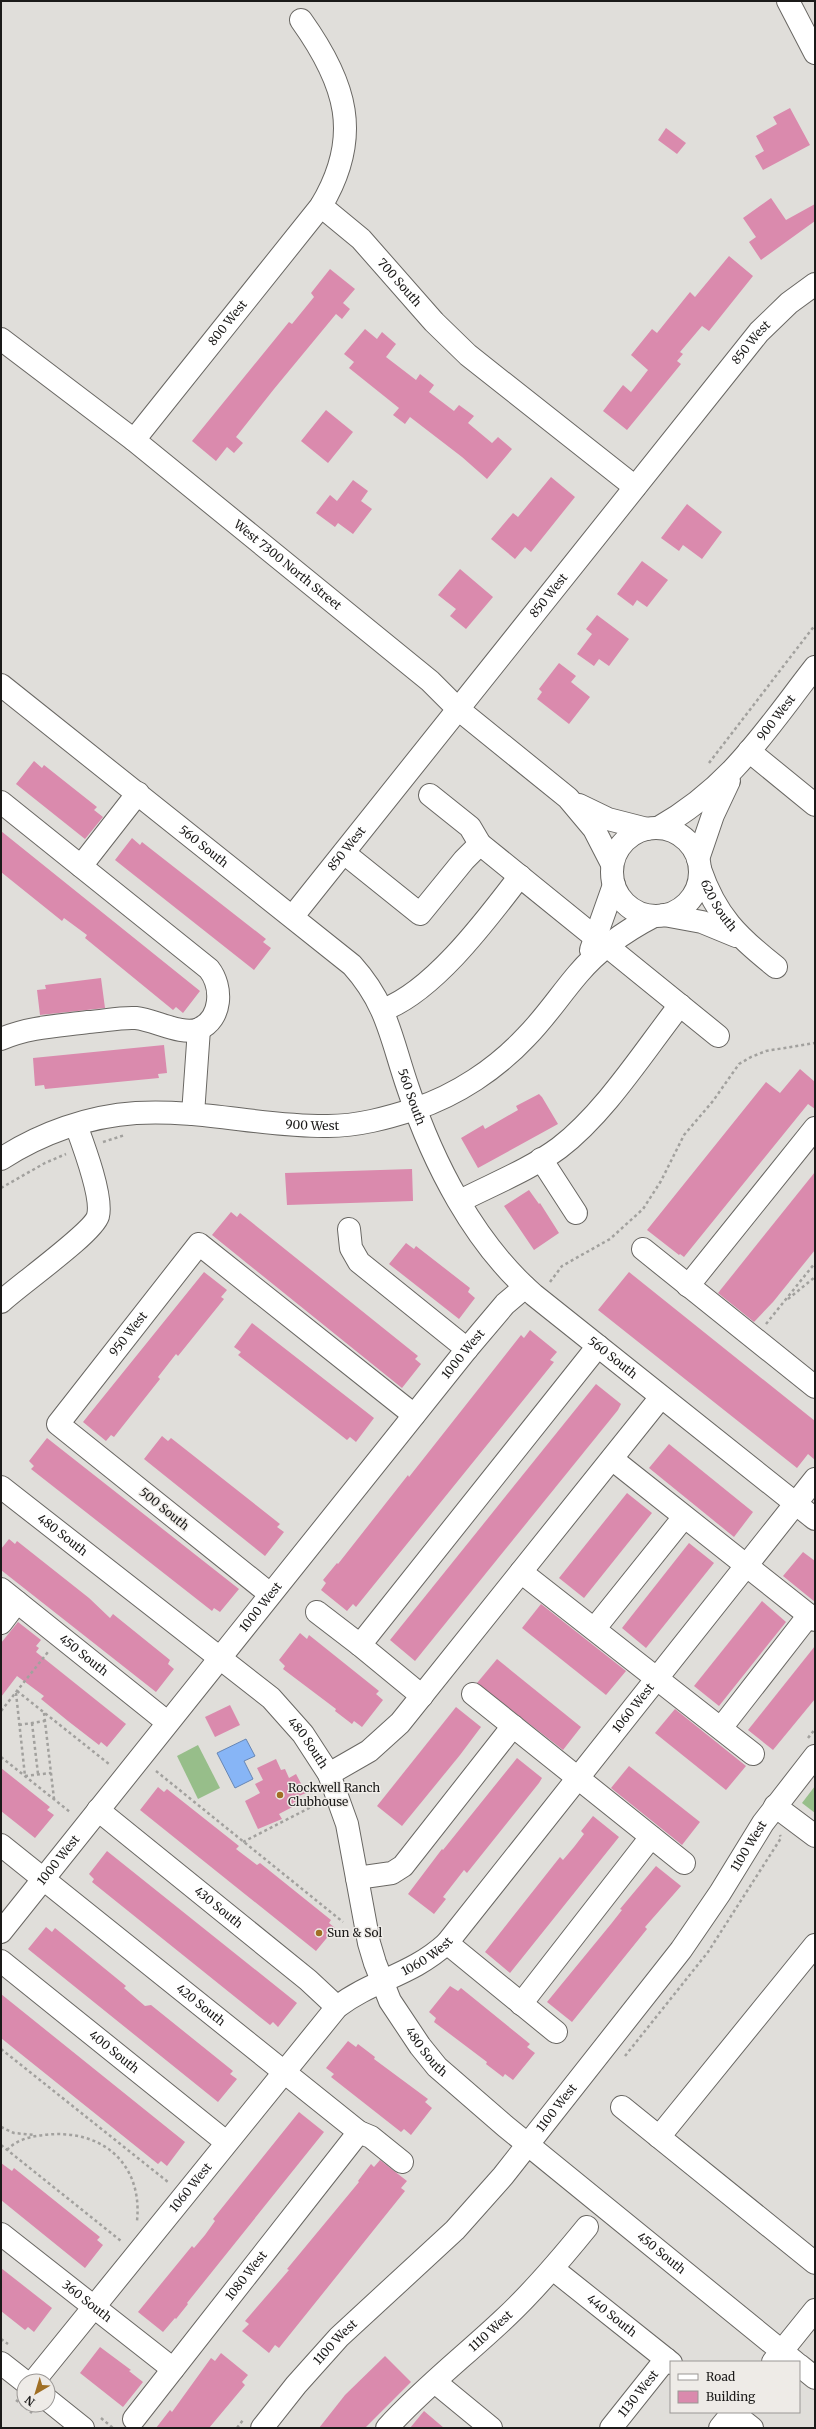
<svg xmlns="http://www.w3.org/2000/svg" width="816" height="2429" viewBox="0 0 816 2429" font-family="Merriweather,serif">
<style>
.green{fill:#97be8a}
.water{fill:#87b5f6;stroke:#6786b4}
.building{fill:#da8aad}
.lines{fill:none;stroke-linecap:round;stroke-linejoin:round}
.minor-casing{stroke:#696763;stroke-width:24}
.path{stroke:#a2a19e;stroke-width:2.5;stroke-dasharray:3 3;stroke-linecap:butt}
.minor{stroke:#fff;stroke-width:22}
.poi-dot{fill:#a06f24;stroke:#eeebe7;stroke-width:1.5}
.labels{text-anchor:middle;stroke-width:3;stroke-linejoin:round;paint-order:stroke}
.street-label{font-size:12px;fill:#1b1a19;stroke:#eeebe7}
.poi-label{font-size:12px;fill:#1b1a19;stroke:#eeebe7;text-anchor:start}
</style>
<rect width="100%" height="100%" fill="#e0deda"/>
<!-- green -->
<g class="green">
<path d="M198,1745L220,1788L198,1799L177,1756Z"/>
<path d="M815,1786V1813L802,1803Z"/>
</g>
<!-- water -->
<path class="water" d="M246,1739L255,1756L244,1761L253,1779L235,1788L217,1753Z"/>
<!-- building -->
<g class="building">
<path d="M790,108L810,145L763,170L755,156L764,151L756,136L777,124L773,117Z"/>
<path d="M666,128L686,143L677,154L658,140Z"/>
<path d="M771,198L786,220L815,204V221L761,260L749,242L756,237L743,218Z"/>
<path d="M729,256L753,276L709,331L702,326L680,352L683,354L677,361L681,364L627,430L603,411L623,385L631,392L648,370L631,355L652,329L657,333L690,292L695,297Z"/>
<path d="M330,269L355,289L343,303L350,309L342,319L336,314L274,389L236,437L243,443L234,453L227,447L216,461L192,441L289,322L292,324L314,297L311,293Z"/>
<path d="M365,329L377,339L382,332L396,344L386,357L416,380L420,374L434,385L429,392L454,411L459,405L474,416L468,423L492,443L498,437L512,449L487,479L462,457L410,417L405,424L393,415L399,408L349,368L354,362L344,354Z"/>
<path d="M326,410L353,432L328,463L301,441Z"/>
<path d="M551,477L575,497L531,552L525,547L515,559L491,539L513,513L518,517Z"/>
<path d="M353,480L368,491L361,501L372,509L353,534L338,523L335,527L316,513L330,495L337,501Z"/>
<path d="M687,504L722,532L702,559L683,545L679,551L661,538Z"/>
<path d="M642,561L668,580L647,607L637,600L633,606L617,594Z"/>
<path d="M460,569L493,597L466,629L450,616L456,609L438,595Z"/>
<path d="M597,615L629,639L609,666L599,659L594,666L577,654L592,634L586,629Z"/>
<path d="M559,663L576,676L571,682L590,697L569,724L537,699L542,692L539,689Z"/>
<path d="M34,761L42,768L44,765L97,807L94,810L103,817L85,839L16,784Z"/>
<path d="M1,831L200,991L183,1013L176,1007L173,1010L85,938L87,935L64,918L62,921L1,872Z"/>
<path d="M132,838L140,845L142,842L266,939L263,942L271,948L254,970L115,860Z"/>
<path d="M101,978L105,1008L40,1015L37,990L46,989L45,985Z"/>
<path d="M164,1045L167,1073L158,1074L159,1078L45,1089L44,1085L35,1086L33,1058Z"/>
<path d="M800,1069L815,1082V1109L808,1104L684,1257L680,1254L679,1255L647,1230L766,1082L780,1093Z"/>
<path d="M539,1094L542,1097L558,1124L478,1168L461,1138L483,1125L485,1129L518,1110L516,1106Z"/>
<path d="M412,1169L413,1201L287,1205L285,1173Z"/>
<path d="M815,1172V1250L773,1302L754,1322L718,1293Z"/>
<path d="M529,1190L539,1204L540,1203L559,1233L534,1250L504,1206Z"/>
<path d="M231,1212L237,1217L240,1213L418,1356L415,1359L421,1364L402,1388L212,1235Z"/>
<path d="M406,1243L414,1249L416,1246L470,1288L468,1292L475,1298L459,1319L389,1264Z"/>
<path d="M204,1272L227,1290L221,1297L224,1299L178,1356L176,1354L158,1377L160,1379L114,1437L111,1435L106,1441L83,1422Z"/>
<path d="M629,1272L815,1421V1460L808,1454L797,1468L598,1310Z"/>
<path d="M252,1323L374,1418L356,1442L350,1437L347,1440L238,1355L241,1352L234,1347Z"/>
<path d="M530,1330L557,1352L550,1360L554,1362L356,1607L353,1604L347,1611L321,1590L326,1583L323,1580L337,1563L338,1564L408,1475L409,1477L521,1335L524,1338Z"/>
<path d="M596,1384L621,1404L618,1410L415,1661L390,1640Z"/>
<path d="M162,1436L168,1441L171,1438L280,1524L277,1527L284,1532L265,1556L144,1459Z"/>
<path d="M47,1438L239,1589L220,1612L214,1608L212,1611L31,1469L34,1466L29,1461Z"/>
<path d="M669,1444L753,1512L734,1537L649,1468Z"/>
<path d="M627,1493L652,1513L584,1598L559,1578Z"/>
<path d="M9,1539L15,1544L17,1541L89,1598L110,1618L113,1614L170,1660L168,1664L174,1669L156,1692L1,1570V1549Z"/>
<path d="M689,1543L714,1563L646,1648L622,1628Z"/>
<path d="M803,1552L815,1561V1602L783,1576Z"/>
<path d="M762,1601L786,1622L719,1706L694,1686Z"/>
<path d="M541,1604L626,1671L606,1695L522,1628Z"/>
<path d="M18,1622L41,1640L36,1646L39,1648L36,1652L126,1724L107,1747L101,1742L99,1745L68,1721L41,1699L44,1696L17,1676L1,1697V1643Z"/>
<path d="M300,1633L307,1639L309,1635L379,1691L376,1694L383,1700L362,1727L354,1721L352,1724L335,1711L336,1709L283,1669L285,1666L279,1660Z"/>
<path d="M815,1646V1699L773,1750L748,1730Z"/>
<path d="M497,1659L581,1727L563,1750L477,1683Z"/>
<path d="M230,1705L240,1725L215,1737L205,1717Z"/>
<path d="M456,1707L481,1727L460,1755L402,1826L377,1806Z"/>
<path d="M675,1709L746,1766L726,1790L655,1733Z"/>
<path d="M517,1758L542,1778L539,1783L467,1873L464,1870L443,1897L446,1899L434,1914L408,1894L442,1849L443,1850Z"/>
<path d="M276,1759L281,1770L285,1769L289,1778L296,1774L306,1793L299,1796L302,1802L279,1814L282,1819L258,1829L245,1801L260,1793L255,1784L263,1780L257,1768Z"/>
<path d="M629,1766L700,1822L682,1845L611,1788Z"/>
<path d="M1,1768L50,1807L47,1810L54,1815L35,1838L1,1811Z"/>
<path d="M158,1787L164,1792L167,1789L239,1846L236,1849L257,1865L260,1863L331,1920L329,1923L335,1928L316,1951L140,1810Z"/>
<path d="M593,1816L619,1837L510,1973L485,1952L560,1857L563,1860L574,1847L584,1834L581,1831Z"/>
<path d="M107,1851L297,2003L278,2027L273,2022L270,2025L92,1882L94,1879L89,1874Z"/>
<path d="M656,1866L681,1886L645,1927L647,1929L572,2022L547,2002L611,1924L622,1910L620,1909Z"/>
<path d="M46,1927L52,1932L55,1928L126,1986L124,1988L145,2006L151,2005L233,2071L230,2074L237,2079L218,2102L28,1949Z"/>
<path d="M450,1986L458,1991L461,1988L530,2044L527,2047L535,2053L513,2080L505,2074L503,2077L486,2064L487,2062L434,2022L436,2018L429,2012Z"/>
<path d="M1,1994L185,2142L167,2166L161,2161L158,2164L1,2038Z"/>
<path d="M348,2041L356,2047L358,2044L375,2057L374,2059L428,2099L425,2102L432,2108L411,2135L404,2129L401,2132L331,2077L334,2074L326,2068Z"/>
<path d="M299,2112L324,2132L187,2303L188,2304L176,2319L175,2318L163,2332L138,2312L192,2246L194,2248L205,2235L215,2221L213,2219Z"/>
<path d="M380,2160L407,2181L401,2188L405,2191L279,2348L275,2345L269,2353L242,2331L249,2324L245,2321L289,2270L287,2269L359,2182L358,2181L371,2164L374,2167Z"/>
<path d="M1,2163L12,2171L14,2168L100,2237L97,2240L103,2245L85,2268L1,2200Z"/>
<path d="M1,2268L52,2308L34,2332L28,2327L25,2330L1,2311Z"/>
<path d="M100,2347L131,2370L129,2371L143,2382L123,2407L80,2373Z"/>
<path d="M221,2353L248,2375L242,2382L245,2385L209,2428H156L170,2410L172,2412L211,2358L215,2361Z"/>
<path d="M385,2356L411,2382L365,2428H319L345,2395Z"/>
<path d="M424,2411L444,2428H410Z"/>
</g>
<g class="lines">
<!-- minor casing -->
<g class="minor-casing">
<g id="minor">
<path d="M788,1L815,53"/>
<path id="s1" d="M321,206L361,239L434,322L468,355L635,487"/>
<path id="s2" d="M1,339L134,440L430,681L458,709L568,798L594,829L612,864"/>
<path id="s3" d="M134,440L321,206C363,136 346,83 301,20"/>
<path id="s4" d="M1,685L352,965C388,1005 391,1039 408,1088C433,1163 474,1243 534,1295L815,1519"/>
<path d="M749,751L815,805"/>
<path d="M430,795L470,827L480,844L596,938"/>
<path d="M1,802L209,969C223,987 222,1019 199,1029C182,1036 155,1020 136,1018C120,1017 104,1021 88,1022C58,1026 29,1027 1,1039"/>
<path d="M579,805L608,819L647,829"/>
<path id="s5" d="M658,828C731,787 765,731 815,667"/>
<circle cx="656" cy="872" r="44"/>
<path d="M344,853L420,914L464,860L480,844"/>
<path d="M698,859L713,815L729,781"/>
<path d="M81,866L138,793"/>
<path id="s6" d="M700,869C716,916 738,937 776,967"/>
<path d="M664,915L702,922L736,936"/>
<path id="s7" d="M293,916L759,332L789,303L815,284"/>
<path d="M607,946L718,1036"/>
<path d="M591,950L614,885"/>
<path d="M383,1010C434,991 487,919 520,876"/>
<path d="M193,1114L199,1029"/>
<path id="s8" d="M1,1159C41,1133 89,1116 136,1113C201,1109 264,1127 328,1126C358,1126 387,1118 415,1109C457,1095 496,1069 526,1037C545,1018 560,995 578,974C599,949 625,931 654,916"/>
<path d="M541,1159L576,1213"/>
<path d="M460,1201C493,1184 529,1170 559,1148C605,1113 644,1051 680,1005"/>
<path d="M349,1229L351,1248L359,1262L467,1349"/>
<path d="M643,1249L815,1387"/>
<path d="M688,1286L815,1128"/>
<path d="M1,1302C19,1285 93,1233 98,1216C103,1197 83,1144 76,1125"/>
<path d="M612,1459L815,1620"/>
<path id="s9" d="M1,1487L271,1698L303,1734L329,1774L347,1824L369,1943L375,1963L390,2001L420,2046L437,2067L505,2126L795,2362"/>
<path d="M521,1572L753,1754"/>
<path id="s10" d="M1,1589L167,1722"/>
<path id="s11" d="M270,1594L58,1424L199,1244L414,1415"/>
<path d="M317,1612L360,1645"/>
<path d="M1,1623L17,1602"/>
<path d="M595,1628L684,1517"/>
<path d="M473,1694L684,1863"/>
<path d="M422,1696L360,1645L598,1346"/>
<path d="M721,1728L809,1615"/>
<path d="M329,1774L369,1751L400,1723L661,1397"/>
<path d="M775,1806L815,1836"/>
<path id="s12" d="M98,1810L308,1980L337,2007"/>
<path id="s13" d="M1,1845L359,2132L371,2137L402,2162"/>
<path d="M357,1878L392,1873L403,1866L513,1726"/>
<path id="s14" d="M1,1932L467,1349L505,1304L525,1287"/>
<path d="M447,1943L556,2032"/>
<path id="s15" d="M1,1961L226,2142"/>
<path d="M521,2004L651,1837"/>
<path d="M622,2107L815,2263"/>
<path d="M659,2137L815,1945"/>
<path id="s16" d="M1,2234L173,2369"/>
<path id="s17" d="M553,2269L671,2363"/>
<path d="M773,2362L815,2310"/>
<path d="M1,2363L24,2381"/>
<path d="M799,2365L815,2378"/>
<path id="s18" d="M34,2381L337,2007C372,1980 411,1976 447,1943L815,1479"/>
<path d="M435,2382L491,2428"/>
<path d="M48,2400L83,2428"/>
<path d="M732,2412L752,2428"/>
<path id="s19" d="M134,2419L359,2132"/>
<path id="s20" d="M262,2428L296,2385L339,2337L455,2230L503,2176L681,1950L720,1893L763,1823L815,1756"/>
<path id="s21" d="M387,2428C423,2388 466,2355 505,2318C535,2290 561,2259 587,2227"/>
<path id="s22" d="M611,2428L666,2359"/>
<path d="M720,2428L733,2412"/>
</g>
</g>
<!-- path -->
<g class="path">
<path d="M709,763L815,625"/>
<path d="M103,1142L125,1135"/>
<path d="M1,1188L45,1163L66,1154"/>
<path d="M550,1282L562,1266L610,1239L643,1209L661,1181L684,1135L713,1101L739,1064L751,1057L766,1051L815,1043"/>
<path d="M788,1299L815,1277"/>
<path d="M766,1324L815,1263"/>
<path d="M17,1691L109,1764"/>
<path d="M16,1693L25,1776"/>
<path d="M1,1711L48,1652"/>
<path d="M44,1713L54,1799"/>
<path d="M32,1723L38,1774"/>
<path d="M19,1725L45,1721"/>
<path d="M808,1738L815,1729"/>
<path d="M1,1757L70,1812"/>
<path d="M156,1771L343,1922"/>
<path d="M25,1776L51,1773"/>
<path d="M243,1842L319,1803"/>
<path d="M1,2049L168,2182"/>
<path d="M625,2056L708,1952L781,1838L780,1835"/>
<path d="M1,2127L14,2133L35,2135"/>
<path d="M1,2145L121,2241"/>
<path d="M7,2150C16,2140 31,2136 44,2135C100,2128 143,2162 137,2221"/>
<path d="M1,2339L8,2344"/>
<path d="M16,2400L32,2413"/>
<path d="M101,2418L113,2428"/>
<path d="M237,2428L243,2420"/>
</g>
<!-- minor -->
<use href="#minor" class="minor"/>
</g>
<!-- markers -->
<g class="poi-dot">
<circle cx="280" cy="1795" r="4"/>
<circle cx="319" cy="1933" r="4"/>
</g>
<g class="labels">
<!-- street labels -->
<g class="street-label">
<text dy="4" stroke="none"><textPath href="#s1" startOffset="110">700 South</textPath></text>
<text dy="4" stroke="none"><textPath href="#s3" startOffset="150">800 West</textPath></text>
<text dy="4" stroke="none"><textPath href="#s7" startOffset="734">850 West</textPath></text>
<text dy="4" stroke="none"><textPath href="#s2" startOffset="365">West 7300 North Street</textPath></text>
<text dy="4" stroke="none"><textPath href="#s7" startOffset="410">850 West</textPath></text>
<text dy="4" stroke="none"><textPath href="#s5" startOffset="163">900 West</textPath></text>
<text dy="4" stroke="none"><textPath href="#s4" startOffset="259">560 South</textPath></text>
<text dy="4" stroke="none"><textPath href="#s7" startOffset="86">850 West</textPath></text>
<text dy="4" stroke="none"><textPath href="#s6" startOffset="41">620 South</textPath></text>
<text dy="4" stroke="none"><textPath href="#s4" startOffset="595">560 South</textPath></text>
<text dy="4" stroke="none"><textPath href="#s8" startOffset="321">900 West</textPath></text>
<text dy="4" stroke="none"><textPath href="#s11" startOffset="386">950 West</textPath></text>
<text dy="4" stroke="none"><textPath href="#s14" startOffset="740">1000 West</textPath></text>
<text dy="4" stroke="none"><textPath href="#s4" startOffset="931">560 South</textPath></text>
<text transform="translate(164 1509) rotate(39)" y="4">500 South</text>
<text dy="4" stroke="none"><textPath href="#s9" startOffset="78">480 South</textPath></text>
<text dy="4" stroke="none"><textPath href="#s14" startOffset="416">1000 West</textPath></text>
<text dy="4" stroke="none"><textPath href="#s10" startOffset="106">450 South</textPath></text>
<text dy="4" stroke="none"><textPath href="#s18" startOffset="909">1060 West</textPath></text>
<text dy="4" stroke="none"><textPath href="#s9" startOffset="401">480 South</textPath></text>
<text dy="4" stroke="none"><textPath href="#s20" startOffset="761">1100 West</textPath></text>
<text dy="4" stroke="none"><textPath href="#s14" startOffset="92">1000 West</textPath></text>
<text dy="4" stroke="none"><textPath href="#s12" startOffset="155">430 South</textPath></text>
<text dy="4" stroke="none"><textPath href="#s18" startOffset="585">1060 West</textPath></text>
<text dy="4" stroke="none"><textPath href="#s13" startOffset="256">420 South</textPath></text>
<text dy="4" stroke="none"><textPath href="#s9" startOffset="737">480 South</textPath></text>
<text dy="4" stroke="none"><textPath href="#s15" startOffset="145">400 South</textPath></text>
<text dy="4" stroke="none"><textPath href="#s20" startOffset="436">1100 West</textPath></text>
<text dy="4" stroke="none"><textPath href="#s18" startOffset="249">1060 West</textPath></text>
<text dy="4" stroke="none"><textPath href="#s9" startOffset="1047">450 South</textPath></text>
<text dy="4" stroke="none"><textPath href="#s19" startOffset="182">1080 West</textPath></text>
<text dy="4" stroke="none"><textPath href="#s16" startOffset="109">360 South</textPath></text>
<text dy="4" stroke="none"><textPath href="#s17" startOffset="75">440 South</textPath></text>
<text dy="4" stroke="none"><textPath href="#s21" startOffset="142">1110 West</textPath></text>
<text dy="4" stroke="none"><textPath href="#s20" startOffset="113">1100 West</textPath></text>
<text dy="4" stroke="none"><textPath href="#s22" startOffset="44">1130 West</textPath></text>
</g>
<!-- poi labels -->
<g class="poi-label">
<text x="288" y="1792">Rockwell Ranch<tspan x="288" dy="14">Clubhouse</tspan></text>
<text x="327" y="1937">Sun &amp; Sol</text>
</g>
</g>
<!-- border -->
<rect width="816" height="2429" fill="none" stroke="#1b1a19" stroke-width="4"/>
<!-- legend -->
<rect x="670" y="2361" width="130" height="52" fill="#eeebe7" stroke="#9a9795"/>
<rect x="678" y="2374" width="20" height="6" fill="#ffffff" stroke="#9a9795"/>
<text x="706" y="2381" font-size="12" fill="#1b1a19">Road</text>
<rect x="678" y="2391" width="20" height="12" fill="#da8aad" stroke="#9a9795"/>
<text x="706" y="2401" font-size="12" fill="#1b1a19">Building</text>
<!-- north arrow -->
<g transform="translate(36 2393) rotate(218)"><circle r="19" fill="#eeebe7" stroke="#9a9795"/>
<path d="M0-3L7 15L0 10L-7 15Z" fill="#a06f24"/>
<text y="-6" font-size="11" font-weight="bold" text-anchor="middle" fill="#1b1a19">N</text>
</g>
</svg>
